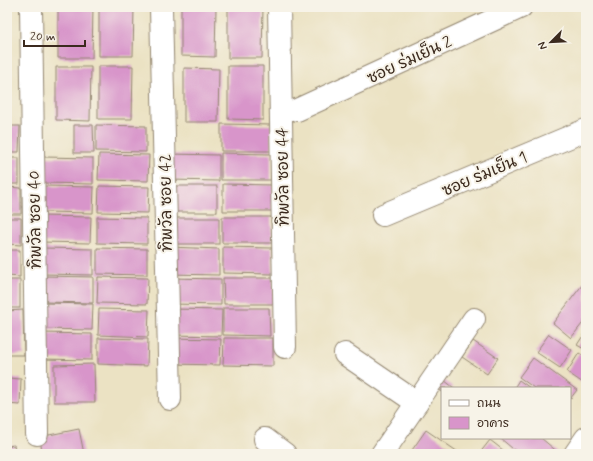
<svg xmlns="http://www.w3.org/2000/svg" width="593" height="461" viewBox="0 0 593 461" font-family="Mynerve,'Playpen Sans Thai',sans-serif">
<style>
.building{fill:#d895ca}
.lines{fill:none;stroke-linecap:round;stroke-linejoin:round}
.street-casing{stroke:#938670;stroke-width:24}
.street{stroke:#fff;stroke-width:22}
.labels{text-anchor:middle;stroke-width:4;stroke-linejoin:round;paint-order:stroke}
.street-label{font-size:16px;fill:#3b2a1e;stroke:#f7f3e8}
</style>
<rect width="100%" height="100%" fill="#f7f3e8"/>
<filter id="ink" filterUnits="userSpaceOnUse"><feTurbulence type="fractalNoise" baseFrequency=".025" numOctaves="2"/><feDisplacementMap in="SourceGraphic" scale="8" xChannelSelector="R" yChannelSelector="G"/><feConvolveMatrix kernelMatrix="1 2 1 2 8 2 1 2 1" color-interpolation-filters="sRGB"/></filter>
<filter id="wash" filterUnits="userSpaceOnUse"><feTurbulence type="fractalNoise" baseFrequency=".012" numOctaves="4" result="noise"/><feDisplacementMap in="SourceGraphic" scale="16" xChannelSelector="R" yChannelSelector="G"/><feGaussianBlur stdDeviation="0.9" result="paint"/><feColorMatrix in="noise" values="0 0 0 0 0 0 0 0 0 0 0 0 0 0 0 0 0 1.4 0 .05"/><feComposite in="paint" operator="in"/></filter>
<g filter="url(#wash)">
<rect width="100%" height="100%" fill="#ebe2c3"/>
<g id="blocks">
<!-- building -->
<g class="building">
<path d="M58,7H93L92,58H58Z"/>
<path d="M99,7H134L133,56H99Z"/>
<path d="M181,7H216L215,57L181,56Z"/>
<path d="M228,7H263L262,58H228Z"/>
<path d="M98,66H133L132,119H98Z"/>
<path d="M228,66H263V120L228,119Z"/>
<path d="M56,67H91L90,121L56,120Z"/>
<path d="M184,68L219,69L218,122H184Z"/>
<path d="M7,69H8L10,118H7Z"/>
<path d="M221,124L271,125V151H221Z"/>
<path d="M74,125H93L94,153H74Z"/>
<path d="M96,125L146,126V152L96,151Z"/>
<path d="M7,126H20L19,152H7Z"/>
<path d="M221,153L271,154V180H221Z"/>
<path d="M99,154L149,155L148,181L98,180Z"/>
<path d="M169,154L219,155V181L169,180Z"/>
<path d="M43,157L93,158V184L43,183Z"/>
<rect x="7" y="158" width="12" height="26"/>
<path d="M223,184L273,185L272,211H223Z"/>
<path d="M44,186L94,187L93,213L44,212Z"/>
<path d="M99,186L149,187L148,213L98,212Z"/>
<rect x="167" y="186" width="50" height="26"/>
<path d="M7,187L21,188V214H7Z"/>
<path d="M41,216L91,217L90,243L41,242Z"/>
<path d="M97,217L147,218V244L97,243Z"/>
<path d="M222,217H271L272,243H222Z"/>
<path d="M7,218H21V245L7,244Z"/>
<rect x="169" y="218" width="50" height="26"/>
<path d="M169,247L219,249V275L169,274Z"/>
<path d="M223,247L272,248L273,274L223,273Z"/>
<path d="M43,248L93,249V275L43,274Z"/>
<path d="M97,248L147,249V275L97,274Z"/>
<path d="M7,250H20V277L7,276Z"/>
<path d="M43,276L93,277V303L43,302Z"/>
<path d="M98,277L148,278L147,304L97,303Z"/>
<path d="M171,278L221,279V305L171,304Z"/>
<path d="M223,278H273L274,304H224Z"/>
<rect x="7" y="280" width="13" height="28"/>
<path d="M586,280V319L571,338L553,323Z"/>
<path d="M43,303L93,304L92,330L42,329Z"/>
<path d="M223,308H269L270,336L223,335Z"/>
<path d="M99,309L149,310L148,337L98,335Z"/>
<path d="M172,309L222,310L221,336L171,335Z"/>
<path d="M23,310L24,355H7V311Z"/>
<path d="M586,331V350L577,345Z"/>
<path d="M42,333L92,334V360L42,359Z"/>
<path d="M549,334L572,350L560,368L536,352Z"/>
<path d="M98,338L148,339L147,366L98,364Z"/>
<path d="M171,338L221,339L220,365L171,364Z"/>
<path d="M224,338H273V366L223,365Z"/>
<path d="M473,341L498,358L487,374L462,357Z"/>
<path d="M579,353L586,358V385L567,372Z"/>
<path d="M533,358L577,390L570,399V388H534L519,377Z"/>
<path d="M94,364L95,402H54V365Z"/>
<path d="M7,378L21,379L20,405L7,404Z"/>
<path d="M444,380L454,388H442V392L437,388Z"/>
<path d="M519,380L530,388H514Z"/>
<path d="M79,429L84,454H43L39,437Z"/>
<path d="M426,430L461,454H412L410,453Z"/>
<path d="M500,438H541L560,454H519Z"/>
<path d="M490,440L508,454H479Z"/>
<path d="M14,445L16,454H7V446Z"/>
</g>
</g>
</g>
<g filter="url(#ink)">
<use href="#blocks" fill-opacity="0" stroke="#938670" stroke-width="1"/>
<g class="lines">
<!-- street casing -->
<g class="street-casing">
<g id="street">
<path d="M31,7L37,434"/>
<path d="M161,7L170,399"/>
<path d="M279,7L285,347"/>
<path d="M297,110L521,7"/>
<path d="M383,215L586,130"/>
<path d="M345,354L417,403"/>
<path d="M265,439L285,454"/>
<path d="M382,454L474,319"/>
<path d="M575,454L586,438"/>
</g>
</g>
<!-- street -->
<use href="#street" class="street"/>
</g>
</g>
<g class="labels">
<!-- street labels -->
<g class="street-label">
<text transform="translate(409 59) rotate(-25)" y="6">ซอย ร่มเย็น 2</text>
<text transform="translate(484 173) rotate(-23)" y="6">ซอย ร่มเย็น 1</text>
<text transform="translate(282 177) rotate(-91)" y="6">ทิพวัล ซอย 44</text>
<text transform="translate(165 203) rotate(-91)" y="6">ทิพวัล ซอย 42</text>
<text transform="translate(34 220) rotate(-91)" y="6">ทิพวัล ซอย 40</text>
</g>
</g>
<!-- margin -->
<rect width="593" height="461" fill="none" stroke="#f7f3e8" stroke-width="24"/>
<!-- legend -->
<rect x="441" y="387" width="130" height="52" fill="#f7f3e8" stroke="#aca397"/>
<rect x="449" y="400" width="20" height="6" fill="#ffffff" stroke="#aca397"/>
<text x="477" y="407" font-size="12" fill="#3b2a1e">ถนน</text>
<rect x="449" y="417" width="20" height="12" fill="#d895ca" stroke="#aca397"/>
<text x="477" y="427" font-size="12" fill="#3b2a1e">อาคาร</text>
<!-- north arrow -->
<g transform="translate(551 42) rotate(246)" stroke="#f7f3e8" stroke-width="3" paint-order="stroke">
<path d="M0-3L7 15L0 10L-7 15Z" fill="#3b2a1e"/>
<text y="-6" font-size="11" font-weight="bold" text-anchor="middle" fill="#3b2a1e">N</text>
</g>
<!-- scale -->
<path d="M24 40v6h61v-6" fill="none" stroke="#3b2a1e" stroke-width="2"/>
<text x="30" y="40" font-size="12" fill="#3b2a1e" stroke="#f7f3e8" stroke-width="3" paint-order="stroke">20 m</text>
</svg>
